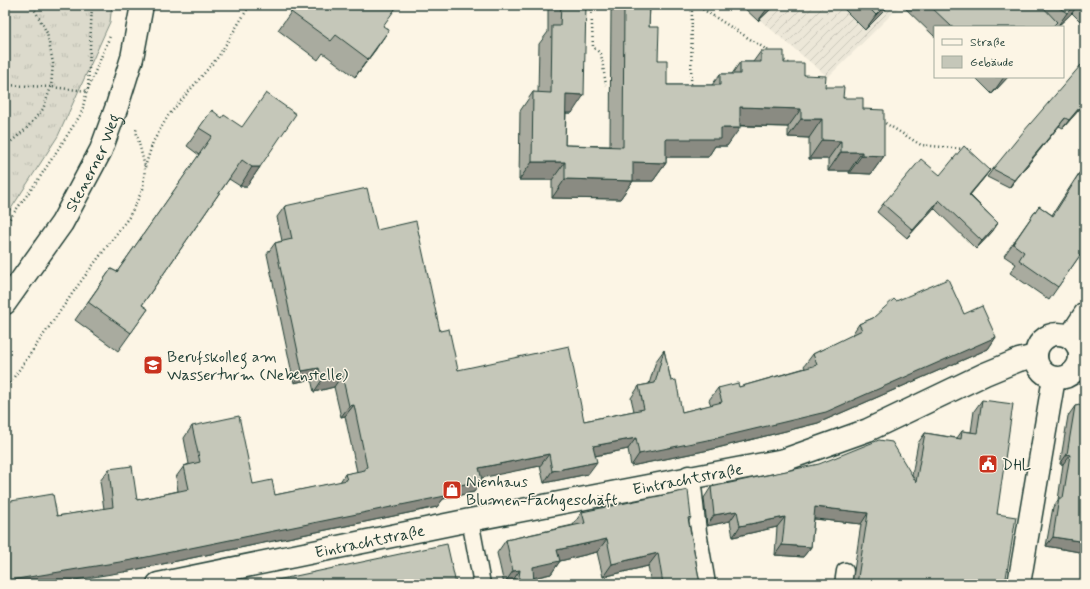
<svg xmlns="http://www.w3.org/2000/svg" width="1090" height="589" viewBox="0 0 1090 589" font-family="Mynerve,sans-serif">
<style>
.industrial{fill:url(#industrial-furrows)}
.grass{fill:url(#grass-tufts);stroke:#7e8c80}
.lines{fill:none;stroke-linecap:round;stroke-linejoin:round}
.service-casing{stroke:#1f3d34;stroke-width:19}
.minor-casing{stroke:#1f3d34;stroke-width:25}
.tertiary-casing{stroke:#1f3d34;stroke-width:25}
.path{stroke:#1f3d34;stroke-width:2.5;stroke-dasharray:1 3;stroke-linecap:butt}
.service{stroke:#fcf5e5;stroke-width:16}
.minor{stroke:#fcf5e5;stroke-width:22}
.tertiary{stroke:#fcf5e5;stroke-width:22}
.wall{fill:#a9ab9f;stroke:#1f3d34}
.shaded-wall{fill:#8a8b82;stroke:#1f3d34}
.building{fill:#c5c7b9;stroke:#1f3d34}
.labels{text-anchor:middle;stroke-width:3;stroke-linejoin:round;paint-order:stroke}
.street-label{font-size:16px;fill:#1f3d34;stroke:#fcf5e5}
.poi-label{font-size:16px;fill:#1f3d34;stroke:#fcf5e5;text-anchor:start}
</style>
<defs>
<pattern id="industrial-furrows" width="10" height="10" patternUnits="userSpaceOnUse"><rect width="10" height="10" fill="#ece7d8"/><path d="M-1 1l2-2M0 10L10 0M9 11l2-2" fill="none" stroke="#cac7ba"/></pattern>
<pattern id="grass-tufts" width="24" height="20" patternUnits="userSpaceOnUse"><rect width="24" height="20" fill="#dcdacc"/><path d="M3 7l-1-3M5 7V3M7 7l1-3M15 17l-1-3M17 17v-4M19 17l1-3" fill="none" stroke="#bcbcb0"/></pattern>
</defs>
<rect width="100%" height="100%" fill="#fcf5e5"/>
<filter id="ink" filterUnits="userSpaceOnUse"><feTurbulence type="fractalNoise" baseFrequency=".025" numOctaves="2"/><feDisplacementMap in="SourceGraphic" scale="8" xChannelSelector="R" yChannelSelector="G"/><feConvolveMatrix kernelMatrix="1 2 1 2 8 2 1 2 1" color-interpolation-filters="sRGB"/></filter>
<g filter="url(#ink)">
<!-- industrial -->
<path class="industrial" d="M742,5H901L828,77Z"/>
<!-- grass -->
<path class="grass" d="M5,5H112L110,22L58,136L5,218Z"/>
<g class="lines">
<!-- service casing -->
<g class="service-casing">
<g id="service">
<path d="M470,520L482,584"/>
<path d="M843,584L845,571"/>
</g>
</g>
<!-- minor casing -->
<g class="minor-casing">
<g id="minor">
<circle cx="1058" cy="356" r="22"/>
<path d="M1070,337L1085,314"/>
<path d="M689,477L695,532L704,584"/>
<path id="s1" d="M158,584L470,520L784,460L868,430L985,374L1019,360L1036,356"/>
<path d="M1019,584L1054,378"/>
</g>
</g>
<!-- tertiary casing -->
<g class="tertiary-casing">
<g id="tertiary">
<path id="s2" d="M5,303L62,223L101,150L117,106L132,58L142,5"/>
</g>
</g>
<!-- path -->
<g class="path">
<path d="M591,5L593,47L601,54L606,85"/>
<path d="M696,5L772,53"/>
<path d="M781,59L791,64"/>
<path d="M5,85L51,87L87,91"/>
<path d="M691,88L692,5"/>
<path d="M88,89L92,5"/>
<path d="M882,121L921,145L974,150"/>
<path d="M5,151L7,145L26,129L43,109L51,87L53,63L47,33L32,5"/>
<path d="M145,167L153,142L168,116L218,57L250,5"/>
<path d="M5,225L38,180L81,114L87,91L110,36"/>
<path d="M1081,289L1085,283"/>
<path d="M5,390L79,284L129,217L143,189L145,167L136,131L137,127"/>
</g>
<!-- service -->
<use href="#service" class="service"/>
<!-- minor -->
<use href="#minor" class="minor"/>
<!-- tertiary -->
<use href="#tertiary" class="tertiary"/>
</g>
<!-- wall -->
<g class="wall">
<path d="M296,5L383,26L376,49L355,77L323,53L318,60L278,30Z"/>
<path d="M551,5H586L572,113H566L565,145L610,146L611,11L616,5H650L649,27L658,60L667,85H712L720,74H732L740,62H753L761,51L784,63L863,109L884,156L871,174L849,173V171H828V159H809V138L788,137V127L740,126L727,146H715L708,157H666V163L653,181H633L620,199L552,198V180H519L520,111L533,92L538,93L539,44L548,32V10Z"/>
<path d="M741,5H775L758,21Z"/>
<path d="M840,5H890L865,30Z"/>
<path d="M902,5H1085V26L1072,13L1057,27H935V37Z"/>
<path d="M975,77H1008L992,94Z"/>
<path d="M1085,103L1063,128L1059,126L1009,188L987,177L993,169Z"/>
<path d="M212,110L260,167L247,186H240L229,179L142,305L148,309L118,351L75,320L111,269L117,272L199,155L187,146Z"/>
<path d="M1085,164V248L1049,300L1010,273L1016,264L1004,256L1039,206L1052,215Z"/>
<path d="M990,170L984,178L970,195L998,223L992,232L976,249L934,208L907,238L877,212L883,204L940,175Z"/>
<path d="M285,206L377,230L440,331L458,370L584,421L634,411L631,398L639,386L649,384L656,361L664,350L671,381L682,412L711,405L709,400L718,388L739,387L805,368L804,366L813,354L851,336L859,324L873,318L896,301L964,314L996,337L988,349L818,423L709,450L631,466L628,449L595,456L588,474L544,483L540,466L481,477L482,480L474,492L443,499L437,507L124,572L57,516L104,509L100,481L109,469L137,500L178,491L176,477L184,466L189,464L184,438L192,426L253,484L275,495L340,482L345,474L357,472L345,416L341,417L334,387L314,392L311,379L294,383L267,254L275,243L282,241L277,217Z"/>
<path d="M982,400L997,514L1005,584H852L861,524L814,519L811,547L803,557L775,555L777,527L733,537L730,521L707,526L704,498L711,487L912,475L918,443L925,433L957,438L962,431L971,432L974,411Z"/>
<path d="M1085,404V553L1046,546L1053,507L1058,500L1063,464H1060L1068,416L1075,406Z"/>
<path d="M582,512L691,517L689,521L700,584H651L648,566L603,577L597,552L560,561L551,574L533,578L534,584H511V583L504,584L497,553L506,540L573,525Z"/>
</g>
<!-- shaded-wall -->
<g class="shaded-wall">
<path d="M770,5H775L758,21Z"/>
<path d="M886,5H890L865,30L876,15Z"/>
<path d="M1075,5H1078L1072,13L1057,27L1067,13Z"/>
<path d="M389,30L376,49L355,77L368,59Z"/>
<path d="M1004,77H1008L992,94Z"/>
<path d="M566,94L584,95L572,113H554Z"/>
<path d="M1085,101V103L1063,128L1069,120Z"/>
<path d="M740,107L801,109L788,127L728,125Z"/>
<path d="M1065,118L1059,126L1009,188L1014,180Z"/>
<path d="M801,119H822L809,138L788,137Z"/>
<path d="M721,128H740L727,146H715L708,157H654L666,139Z"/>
<path d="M822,140L841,141L828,159H809Z"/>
<path d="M841,152H862L849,171H828Z"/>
<path d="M862,155L884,156L871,174L849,173Z"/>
<path d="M532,162H565L552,180H519Z"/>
<path d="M633,162L666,163L653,181H620Z"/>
<path d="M252,167H260L247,186H240Z"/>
<path d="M990,170L984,178L963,203L969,195Z"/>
<path d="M565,179L633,181L620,199L552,198Z"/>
<path d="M939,200L934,208L907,238L913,230Z"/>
<path d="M998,223L992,232L976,249L982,241Z"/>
<path d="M996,337L988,349L818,423L709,450L631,466L639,454Z"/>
<path d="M319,368L311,379L294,383L302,371Z"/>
<path d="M342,375L334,387L314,392L322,380Z"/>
<path d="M354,405L345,416L341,417L349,406Z"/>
<path d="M636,438L628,449L585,458L593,446Z"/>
<path d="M549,454L540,466L471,480L479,468Z"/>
<path d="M1067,454L1070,455L1063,464H1060Z"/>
<path d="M597,462L588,474L544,483L552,471Z"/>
<path d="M482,480L474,492L443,499L437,507L124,572L50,584H5V581Z"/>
<path d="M815,507L868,513L861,524L807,518Z"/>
<path d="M737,511L730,521L707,526L714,515Z"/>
<path d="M785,517L777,527L733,537L740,526Z"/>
<path d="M1053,537L1085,542V553L1046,546Z"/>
<path d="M607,539L597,552L560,561L551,574L523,580L533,567L557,550Z"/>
<path d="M782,545L811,547L803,557L775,555Z"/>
<path d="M658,553L648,566L603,577L612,564Z"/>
<path d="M520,570L511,583L504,584L513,571Z"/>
</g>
<!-- building -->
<g class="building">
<path d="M296,5H398L383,26L389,30L368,59L336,35L331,41L291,12Z"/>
<path d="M561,5H586L584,95L566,94L565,145L623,147L624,5H650L649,27H659L658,60H667V85H720V74H740V62H761V51H784V63H804V75L826,76L825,87H844L843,98H863V109L884,110V156L862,155V152H841V141L822,140V119H801V109L740,107V128H721V139H666V163L633,162V181L565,179V162H532L533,92L551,93L552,26H560Z"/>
<path d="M866,5H886L876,15Z"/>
<path d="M929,5H1041L1057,22L1052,27H952Z"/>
<path d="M1055,5H1075L1067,13Z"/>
<path d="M1081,65L1085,69V101L1069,120L1065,118L1014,180L993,169L1024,131Z"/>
<path d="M266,93L296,114L260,167H252L242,160L142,305L148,309L131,333L88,302L111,269L117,272L212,136L199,128L212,110L222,118L224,115L242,127Z"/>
<path d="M964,146L990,170L969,195L998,223L982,241L939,200L913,230L883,204L921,159L940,175Z"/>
<path d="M1085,165V248L1058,287L1019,260L1024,252L1013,244L1039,206L1053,216Z"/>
<path d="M367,188L377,230L416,221L440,331L449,329L458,370L569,346L584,421L644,409L639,386L655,383L664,350L671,381L676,380L682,412L722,402L718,388L738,383L739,387L817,365L813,354L862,330L859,324L873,318L894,299L896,301L948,279L964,314L982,306L996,337L826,412L717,438L639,454L636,438L593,446L597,462L552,471L549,454L479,468L482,480L444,489L445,496L132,560L5,581V502L53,494L57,516L113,507L109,469L132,466L137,500L189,489L184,466L200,462L192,426L239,416L253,484L272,480L275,495L347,480L345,474L365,470V468L367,467L354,405L349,406L342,375L322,380L319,368L302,371L275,243L292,239L285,206Z"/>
<path d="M982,400L1013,404L997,514L1016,517L1005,584H857L868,513L815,507L811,547L782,545L785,517L740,526L737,511L714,515L711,487L819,464L879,440L892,442L916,482L925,433L961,439L962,431L977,433Z"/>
<path d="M1085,404V542L1053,537L1059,498H1063L1070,455L1067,454L1075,406Z"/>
<path d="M688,490L691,517L688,518L700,584H663L658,553L612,564L607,539L557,550L560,561L533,567L534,584H518L520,570L513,571L506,540L585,523L582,512Z"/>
<path d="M447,544L456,584H258Z"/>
</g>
</g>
<!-- icons -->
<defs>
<g id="school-square" transform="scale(1)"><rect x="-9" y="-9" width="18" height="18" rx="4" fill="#c8321e" stroke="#fcf5e5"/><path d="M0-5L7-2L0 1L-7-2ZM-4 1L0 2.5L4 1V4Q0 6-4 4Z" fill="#fff"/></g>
<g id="civic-square" transform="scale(1)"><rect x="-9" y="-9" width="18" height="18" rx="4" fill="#c8321e" stroke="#fcf5e5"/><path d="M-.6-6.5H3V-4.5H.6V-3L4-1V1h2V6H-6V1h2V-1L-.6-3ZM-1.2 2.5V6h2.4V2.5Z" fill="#fff"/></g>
<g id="shop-square" transform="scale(1)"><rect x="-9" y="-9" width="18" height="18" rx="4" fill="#c8321e" stroke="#fcf5e5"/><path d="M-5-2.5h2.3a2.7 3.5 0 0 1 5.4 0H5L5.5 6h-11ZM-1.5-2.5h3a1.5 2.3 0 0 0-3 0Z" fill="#fff"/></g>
</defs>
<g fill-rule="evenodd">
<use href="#school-square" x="153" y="365"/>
<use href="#civic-square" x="988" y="464"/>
<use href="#shop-square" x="452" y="490"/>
</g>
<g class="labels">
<!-- street labels -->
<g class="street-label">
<text dy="6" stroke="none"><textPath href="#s2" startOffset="166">Stenerner Weg</textPath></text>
<text dy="6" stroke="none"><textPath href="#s1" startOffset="540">Eintrachtstraße</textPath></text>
<text dy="6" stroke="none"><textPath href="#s1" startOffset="216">Eintrachtstraße</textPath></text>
</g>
<!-- poi labels -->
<g class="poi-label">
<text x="167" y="362">Berufskolleg am<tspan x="167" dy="18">Wasserturm (Nebenstelle)</tspan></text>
<text x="1002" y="470">DHL</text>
<text x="466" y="487">Nienhaus<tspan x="466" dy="18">Blumen-Fachgeschäft</tspan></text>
</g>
</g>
<!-- margin -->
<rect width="1090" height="589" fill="none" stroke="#fcf5e5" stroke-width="20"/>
<rect x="10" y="10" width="1070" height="569" fill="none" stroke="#1f3d34" stroke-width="1.5" filter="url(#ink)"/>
<!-- legend -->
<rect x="934" y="26" width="130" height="52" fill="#fcf5e5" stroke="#a4ab9e"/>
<rect x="942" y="39" width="20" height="6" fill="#fcf5e5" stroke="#a4ab9e"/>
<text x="970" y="46" font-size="12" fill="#1f3d34">Straße</text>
<rect x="942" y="56" width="20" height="12" fill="#c5c7b9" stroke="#a4ab9e"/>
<text x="970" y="66" font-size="12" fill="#1f3d34">Gebäude</text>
</svg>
